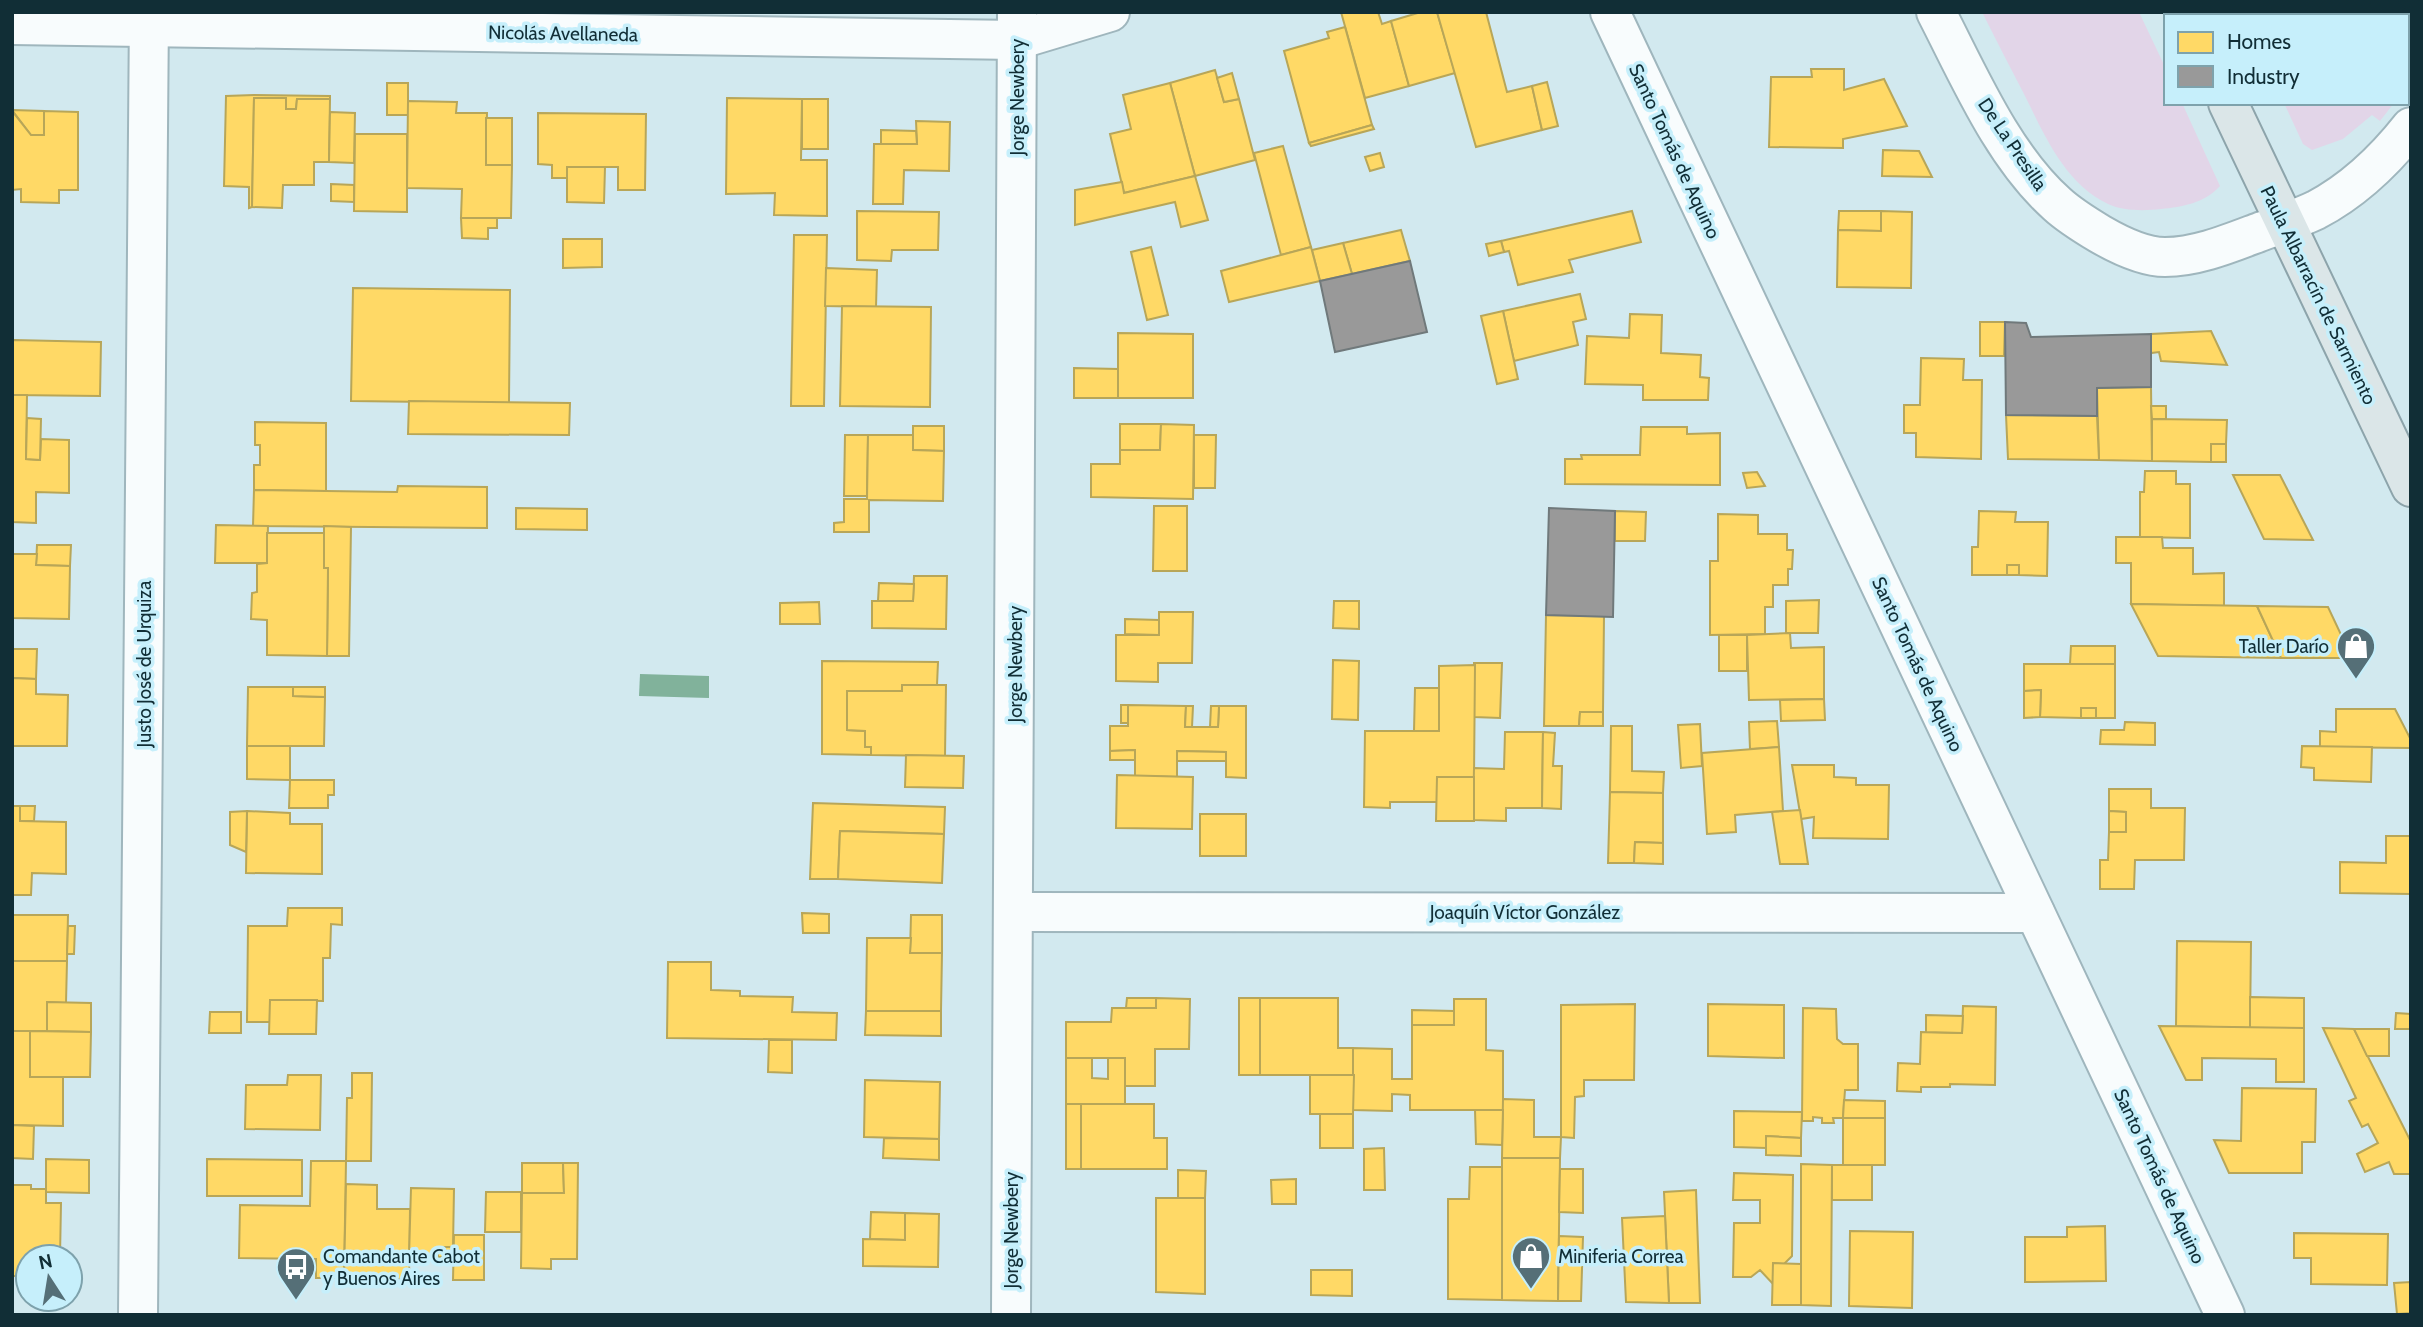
<svg xmlns="http://www.w3.org/2000/svg" width="2423" height="1327" viewBox="0 0 2423 1327" font-family="Cabin,sans-serif">
<style>
.green{fill:#e2d5e8}
.water{fill:#81b29b}
.homes{fill:#ffd966;stroke:#b8a658;stroke-width:2}
.industry{fill:#999;stroke:#70797b;stroke-width:2}
.lines{fill:none;stroke-linecap:round;stroke-linejoin:round}
.minor-casing{stroke:#9fb6bd;stroke-width:42}
.major-casing{stroke:#8da4ab;stroke-width:42}
.minor{stroke:#f8fcfd;stroke-width:38}
.major{stroke:#dbe6e8;stroke-width:38}
.labels{text-anchor:middle;stroke-width:7;stroke-linejoin:round;paint-order:stroke}
.street-label{font-size:19px;fill:#112e36;stroke:#c6effb}
.poi-label{font-size:19px;fill:#112e36;stroke:#c6effb;text-anchor:start}
</style>
<rect width="100%" height="100%" fill="#d2e9ef"/>
<!-- green -->
<g class="green">
<path d="M1982,12H2139L2166,69V103H2182L2220,186C2205,203 2182,207 2161,209C2144,211 2123,211 2108,204C2064,183 2044,134 2024,94C2010,67 1996,40 1982,12Z"/>
<path d="M2241,12H2397L2398,16H2243Z"/>
<path d="M2284,103H2394L2380,121L2372,115L2343,139L2312,150L2303,144Z"/>
</g>
<!-- water -->
<path class="water" d="M640,674L709,676V698L639,696Z"/>
<!-- homes -->
<g class="homes">
<path d="M1341,12H1378L1382,24L1391,21L1409,86L1365,98Z"/>
<path d="M1421,12H1437L1455,73L1409,86L1391,21Z"/>
<path d="M1437,12H1486L1507,92L1532,86L1542,130L1476,147Z"/>
<path d="M1345,27L1372,125L1309,143L1284,51L1329,38L1327,32Z"/>
<path d="M1811,69H1844V90L1884,79L1907,126L1843,139V148L1769,147L1771,77H1812Z"/>
<path d="M1215,70L1224,102L1239,99L1255,160L1195,176L1170,83Z"/>
<path d="M1232,73L1239,99L1224,102L1217,78Z"/>
<path d="M1547,82L1558,126L1542,130L1532,86Z"/>
<rect x="387" y="83" width="21" height="32"/>
<path d="M1170,83L1195,176L1124,193L1110,134L1131,129L1123,95Z"/>
<path d="M254,95L330,96V99H297L296,109H286V98H254L252,207L249,208V187L224,186L226,96Z"/>
<path d="M254,98H286V109H296L297,99H330L329,162H314V185H283L282,208L252,207Z"/>
<path d="M727,98L802,99L801,160H827V216L774,215L775,193L726,194Z"/>
<rect x="802" y="99" width="26" height="50"/>
<path d="M408,101L457,102L456,113H487L486,165H512L511,218H461L462,189L407,188Z"/>
<path d="M12,110L44,111V135H31Z"/>
<path d="M12,111L31,135H44V111L78,112V190H59V203L21,202V189L12,190Z"/>
<path d="M330,112L355,113L354,163L329,162Z"/>
<path d="M538,113L646,114L645,190H618V167H567V178H552V165L538,164Z"/>
<rect x="486" y="118" width="26" height="47"/>
<path d="M916,121L950,122L949,171L904,170L903,204H873L874,144H917Z"/>
<path d="M1372,125L1374,129L1311,146L1309,143Z"/>
<path d="M881,130L916,131L917,144H881Z"/>
<path d="M355,134H407V212L354,211Z"/>
<path d="M1283,146L1311,247L1281,255L1254,153Z"/>
<path d="M1883,150L1919,151L1932,177L1882,176Z"/>
<path d="M1380,153L1384,167L1370,171L1365,157Z"/>
<path d="M567,167H605L604,203L567,202Z"/>
<path d="M1195,176L1208,220L1181,227L1175,202L1075,225V190L1122,182L1124,193Z"/>
<path d="M331,184L354,185V202L331,201Z"/>
<path d="M857,211L939,212L938,250H892L891,261L857,260Z"/>
<path d="M1632,211L1641,242L1569,260L1573,272L1518,285L1509,251L1504,252L1501,241Z"/>
<path d="M1839,211H1881V231L1838,230Z"/>
<path d="M1881,211L1912,212L1911,288L1837,287L1838,230L1881,231Z"/>
<path d="M461,218H497V228H488V239L462,238Z"/>
<path d="M1401,230L1410,261L1352,274L1343,243Z"/>
<path d="M794,235H827L824,406H791Z"/>
<path d="M563,239H602V267L563,268Z"/>
<path d="M1501,241L1504,252L1489,256L1486,244Z"/>
<path d="M1343,243L1352,274L1320,281L1312,250Z"/>
<path d="M1151,247L1168,315L1147,320L1131,252Z"/>
<path d="M1311,247L1320,281L1229,302L1221,271Z"/>
<path d="M826,268L877,270L876,307L825,306Z"/>
<path d="M353,288L510,290L509,403L351,401Z"/>
<path d="M1580,294L1586,319L1573,322L1578,345L1514,361L1503,311Z"/>
<path d="M842,306L931,307L930,407L840,406Z"/>
<path d="M1503,311L1518,379L1497,384L1481,316Z"/>
<path d="M1630,314L1662,315L1661,353L1701,355L1700,377L1709,378L1708,400H1643V385L1585,384L1587,336L1629,338Z"/>
<path d="M1980,322H2005L2004,356H1980Z"/>
<path d="M2211,331L2227,365L2161,361L2159,352L2151,353V334Z"/>
<path d="M1118,333L1193,334V398H1118Z"/>
<path d="M13,340L101,342L100,396L12,395Z"/>
<path d="M1921,358L1964,359L1963,380H1982L1981,459L1916,457V433H1904V405H1920Z"/>
<path d="M1074,368L1118,369V398H1074Z"/>
<path d="M2151,387L2152,461L2099,460L2097,388Z"/>
<path d="M12,395H27L26,459L40,460L41,439L69,440V493L36,492V523L12,522Z"/>
<path d="M409,401L570,403L569,435L408,434Z"/>
<path d="M2151,406H2166V419H2152Z"/>
<path d="M2006,415L2097,416L2099,460L2008,459Z"/>
<path d="M27,418L41,419L40,460L26,459Z"/>
<path d="M2152,419L2227,420L2226,444H2211V462L2152,461Z"/>
<path d="M255,422L326,423V491L254,490V465H260V445H255Z"/>
<path d="M1120,424H1161L1160,450H1120Z"/>
<path d="M1161,424L1194,425L1193,499L1091,497V464H1120V450H1160Z"/>
<path d="M913,426H944V451L913,450Z"/>
<path d="M1641,427H1687V434L1720,433V485L1565,484V459H1582L1581,455H1640Z"/>
<path d="M845,435H868L867,496H844Z"/>
<path d="M868,435H913V450L944,451L943,501L869,500V532H834V523L844,522V499H867Z"/>
<path d="M1194,435H1216L1215,488H1194Z"/>
<rect x="2211" y="444" width="15" height="18"/>
<path d="M2145,471H2176V484H2190V538L2140,537V492H2144Z"/>
<path d="M1757,472L1765,486L1747,488L1743,473Z"/>
<path d="M2233,475H2280L2313,540L2264,539Z"/>
<path d="M398,486L487,487V528L253,526L254,490L397,492Z"/>
<path d="M1154,506H1187V571H1153Z"/>
<path d="M516,508L587,509V530L516,529Z"/>
<path d="M1615,511L1646,512L1645,541H1615Z"/>
<path d="M1979,511L2016,512L2015,522H2048L2047,576L2019,575V565H2007V575H1972V547H1978Z"/>
<path d="M1718,514L1758,515V534H1787V550H1793L1792,569H1788V585H1773V607H1765V634L1710,635V561H1718Z"/>
<path d="M216,525L268,526L267,563H215Z"/>
<path d="M324,526L351,527L349,656H327L328,568H324Z"/>
<path d="M267,533H324V568H328L327,656L267,655V620L251,619L252,593L257,592V564L267,563Z"/>
<path d="M2116,537H2162L2163,548H2193V574L2224,573V606L2131,604V563H2116Z"/>
<path d="M37,545H71L70,566L36,565Z"/>
<path d="M12,554H37L36,565L70,566L69,619L12,618Z"/>
<rect x="2007" y="565" width="12" height="10"/>
<path d="M914,576H947L946,629L872,628V601H913Z"/>
<path d="M879,583L914,584L913,601H878Z"/>
<path d="M1819,600L1818,633H1786V601Z"/>
<path d="M1334,601H1359V629L1333,628Z"/>
<path d="M819,602L820,624H780V603Z"/>
<path d="M2131,604L2257,606L2281,658L2158,656Z"/>
<path d="M2257,606L2328,607L2352,658H2281Z"/>
<path d="M1159,612H1193L1192,663H1158V682L1116,681V635H1159Z"/>
<path d="M1546,615L1604,616L1603,712H1580L1579,726H1544Z"/>
<path d="M1125,619L1159,620V635L1125,634Z"/>
<path d="M1790,633L1791,648L1824,647V699L1749,700L1747,635Z"/>
<rect x="1719" y="635" width="28" height="36"/>
<path d="M2071,646H2115V664H2070Z"/>
<path d="M12,649H37L36,679L12,678Z"/>
<path d="M1333,660L1359,661L1358,720L1332,719Z"/>
<path d="M822,661L938,662L937,685H902V691H847V730L865,731V747H871V755L822,754Z"/>
<path d="M1474,663H1502L1500,718L1474,717Z"/>
<path d="M2024,664H2115V718H2096V708H2081V718L2040,717L2041,690L2024,691Z"/>
<path d="M1475,665L1474,777H1437V802H1390V808L1364,807L1365,731H1439V666Z"/>
<path d="M12,678L36,679V694L68,695L67,746H12Z"/>
<path d="M902,685H946L945,756L871,755V747H865V731L847,730V691H902Z"/>
<path d="M248,687H293V696L325,697L324,746H247Z"/>
<path d="M293,687H325V697L293,696Z"/>
<path d="M1415,688H1439V731H1414Z"/>
<path d="M2041,690L2040,717L2024,718V691Z"/>
<path d="M1824,699L1825,720L1781,721L1780,700Z"/>
<rect x="1121" y="705" width="7" height="18"/>
<path d="M1128,705L1186,706L1185,727H1218L1219,706H1246V778L1226,777V752L1177,751V777L1135,776V750L1110,751V726H1128Z"/>
<path d="M1186,706H1193L1192,727H1185Z"/>
<path d="M1211,706H1219L1218,727H1210Z"/>
<rect x="2081" y="708" width="15" height="10"/>
<path d="M2336,709H2395L2411,740V748L2320,747V731L2336,732Z"/>
<path d="M1580,712H1603V726H1579Z"/>
<path d="M1777,721L1779,747L1750,749L1749,722Z"/>
<path d="M2125,722L2155,723V745L2100,744L2101,730H2124Z"/>
<path d="M1700,724L1702,766L1681,768L1678,725Z"/>
<path d="M1611,726H1632V771L1664,772L1663,793L1610,792Z"/>
<path d="M1505,732H1543L1542,808H1506V821L1473,820L1474,768L1504,769Z"/>
<path d="M1543,732L1555,733L1553,766H1562L1561,809L1542,808Z"/>
<path d="M247,746H290V780L247,779Z"/>
<path d="M2302,746L2372,747L2371,782L2314,780V768L2301,767Z"/>
<path d="M1779,747L1783,811L1735,815L1736,832L1707,834L1702,753Z"/>
<path d="M1135,750V760H1110V751Z"/>
<path d="M1177,751L1226,752V761H1177Z"/>
<path d="M906,755L964,756L963,788L905,787Z"/>
<path d="M1792,765H1834V777L1856,778V785H1889L1888,839L1813,838L1814,817L1801,819Z"/>
<path d="M1117,775L1193,777L1192,829L1116,828Z"/>
<path d="M1437,777H1474V821H1436Z"/>
<path d="M290,780H334V795H328V808H289Z"/>
<path d="M2109,789H2151V808H2185L2184,860H2135L2134,889H2100V860H2108L2109,832H2126V812L2109,811Z"/>
<path d="M1610,792L1663,793V843L1635,842L1634,863H1608Z"/>
<path d="M813,803L945,807L944,834L840,831L838,879H810Z"/>
<path d="M12,806H20V821L66,822V874L32,873L31,895H12Z"/>
<path d="M20,806H35L34,821H20Z"/>
<path d="M1800,810L1808,864H1780L1772,812Z"/>
<path d="M247,811L290,813V824H322V874L246,873Z"/>
<path d="M247,811L246,852L230,845V812Z"/>
<path d="M2109,811L2126,812V832H2109Z"/>
<rect x="1200" y="814" width="46" height="42"/>
<path d="M840,831L944,834L942,883L838,879Z"/>
<path d="M2386,836H2411V894L2340,893V862L2386,863Z"/>
<path d="M1635,842L1663,843V864L1634,863Z"/>
<path d="M288,908H342V925L331,924L330,958H323V1001L270,1000V1022H247L248,926H287Z"/>
<path d="M802,913L829,914V933H803Z"/>
<path d="M12,915H68L67,961H12Z"/>
<path d="M911,915H942V953H910Z"/>
<path d="M68,926H75L74,954H67Z"/>
<path d="M867,938H911L910,953H942L941,1011H866Z"/>
<path d="M2177,941L2251,942L2250,1028L2176,1026Z"/>
<path d="M12,961H67L66,1003L47,1002V1031H12Z"/>
<path d="M668,962H711V990L740,991V996L793,997L792,1012L837,1013L836,1040L667,1038Z"/>
<path d="M2250,997L2304,998V1028H2250Z"/>
<path d="M1127,998H1156V1008H1126Z"/>
<path d="M1156,998L1190,999L1189,1049H1155V1086H1125V1058H1066V1022H1111L1112,1008H1156Z"/>
<rect x="1239" y="998" width="21" height="77"/>
<path d="M1260,998H1338V1048H1353L1354,1075H1260Z"/>
<path d="M1454,999H1486V1050L1503,1051V1110H1410V1095L1392,1094V1111L1353,1110V1048L1392,1049V1079H1412V1025H1454Z"/>
<path d="M270,1000H317L316,1034H269Z"/>
<path d="M47,1002L91,1003V1032L47,1031Z"/>
<path d="M1635,1004L1634,1080H1584V1096L1575,1097L1574,1138L1561,1137V1005Z"/>
<path d="M1708,1004L1784,1005V1058L1708,1056Z"/>
<path d="M1963,1006L1996,1007L1995,1085L1950,1084V1087H1921V1092L1897,1091L1898,1063L1920,1064L1921,1032L1962,1033Z"/>
<path d="M1803,1008L1836,1009L1837,1039L1843,1044H1858V1090H1845L1843,1118H1833L1834,1123H1822V1118L1813,1117V1121H1802Z"/>
<path d="M1412,1010L1454,1011V1025H1412Z"/>
<path d="M866,1011H941V1036L865,1035Z"/>
<path d="M210,1012H241V1033H209Z"/>
<path d="M2396,1013L2411,1014V1029H2395Z"/>
<path d="M1926,1015L1963,1016L1962,1033L1926,1032Z"/>
<path d="M2159,1026L2304,1028V1082H2276V1059L2202,1058V1080H2186Z"/>
<path d="M2323,1028L2354,1029L2411,1142V1174H2394L2389,1162L2365,1172L2357,1154L2378,1143L2368,1124L2362,1127L2349,1101L2356,1098Z"/>
<path d="M2354,1029H2389V1056H2367Z"/>
<path d="M12,1031H30V1077H63V1126L12,1125Z"/>
<path d="M30,1031L91,1032L90,1077H30Z"/>
<path d="M769,1040H792V1073L768,1072Z"/>
<path d="M1066,1058H1092V1078L1108,1079V1058H1125V1104H1066Z"/>
<path d="M352,1073H372L371,1161H346L347,1098H352Z"/>
<path d="M288,1075H321L320,1130L245,1129L246,1085H287Z"/>
<path d="M1310,1075H1354L1353,1114H1310Z"/>
<path d="M865,1080L940,1082L939,1139L864,1137Z"/>
<path d="M2242,1088L2316,1089L2315,1142H2302V1173H2229L2214,1140L2241,1141Z"/>
<path d="M1503,1099L1534,1100V1137H1561L1560,1158H1502Z"/>
<path d="M1844,1100L1885,1101V1118H1843Z"/>
<rect x="1066" y="1104" width="15" height="65"/>
<path d="M1081,1104H1154V1138H1167V1169H1081Z"/>
<path d="M1475,1110H1503L1502,1145L1476,1144Z"/>
<path d="M1734,1111L1802,1112L1801,1138L1766,1136V1148L1734,1147Z"/>
<rect x="1320" y="1114" width="33" height="34"/>
<rect x="1843" y="1118" width="42" height="47"/>
<path d="M12,1125L34,1126L33,1159L12,1158Z"/>
<path d="M1766,1136L1801,1138V1156L1766,1155Z"/>
<path d="M884,1138L939,1139V1160L883,1158Z"/>
<path d="M1384,1148L1385,1190H1364V1149Z"/>
<path d="M1502,1158H1560L1558,1301L1502,1300Z"/>
<path d="M46,1159L89,1160V1193L46,1192Z"/>
<path d="M207,1159L302,1160V1196H207Z"/>
<path d="M311,1161H346L344,1278H316V1259L239,1258L240,1205L310,1206Z"/>
<path d="M522,1163H563L564,1193H522Z"/>
<path d="M563,1163H578L577,1259H551V1269L521,1268L522,1193H564Z"/>
<path d="M1801,1164L1832,1165L1831,1306L1801,1305Z"/>
<rect x="1832" y="1165" width="40" height="35"/>
<path d="M1470,1167H1502V1300L1448,1299V1199H1469Z"/>
<path d="M1560,1169H1583V1213L1559,1212Z"/>
<path d="M1178,1170L1206,1171L1205,1198L1178,1199Z"/>
<path d="M1734,1173L1793,1175L1792,1256L1784,1264L1773,1263V1284L1760,1270L1751,1277H1733L1734,1223H1760V1200H1733Z"/>
<path d="M1296,1179V1204H1272L1271,1180Z"/>
<path d="M346,1184L377,1185V1209H410L409,1279L344,1278Z"/>
<path d="M12,1185H31V1189H46V1203H61L60,1257H28V1276H12Z"/>
<path d="M411,1188L454,1189L453,1247H438V1257H409Z"/>
<path d="M1696,1190L1700,1303H1669L1664,1192Z"/>
<path d="M486,1192H521V1232H485Z"/>
<path d="M1156,1198H1205V1294L1156,1292Z"/>
<path d="M871,1212L905,1213V1240L870,1239Z"/>
<path d="M905,1213L939,1214L938,1267L863,1266V1239L905,1240Z"/>
<path d="M1665,1216L1669,1303L1626,1302L1622,1218Z"/>
<path d="M2105,1226L2106,1281L2025,1282V1237H2067V1227Z"/>
<path d="M1850,1231L1913,1232L1912,1308L1849,1306Z"/>
<path d="M2294,1233L2388,1234L2387,1285L2311,1284V1258H2294Z"/>
<path d="M454,1235H484V1280H453Z"/>
<path d="M1559,1236L1583,1237L1581,1301H1558Z"/>
<rect x="438" y="1247" width="15" height="10"/>
<path d="M1773,1263L1801,1264V1305H1772Z"/>
<path d="M1311,1270H1352V1296L1311,1295Z"/>
<path d="M2411,1282V1313L2397,1314L2394,1283Z"/>
</g>
<!-- industry -->
<g class="industry">
<path d="M1410,261L1427,332L1335,352L1320,281Z"/>
<path d="M2005,322L2026,323L2031,337L2151,334V387L2097,388V416L2006,415Z"/>
<path d="M1549,508L1615,511L1613,617L1546,615Z"/>
</g>
<g class="lines">
<!-- minor casing -->
<g class="minor-casing">
<g id="minor">
<path d="M1610,12L2225,1315"/>
<path d="M1936,12C1969,76 2003,156 2057,204C2070,216 2085,225 2100,234C2119,245 2143,257 2165,257C2196,257 2228,244 2257,233C2276,226 2297,219 2316,210C2354,190 2385,160 2411,127"/>
<path d="M12,25L1017,40L1110,12"/>
<path d="M1014,912L2035,913"/>
<path d="M138,1315L149,12"/>
<path d="M1011,1315L1017,12"/>
</g>
</g>
<!-- major casing -->
<g class="major-casing">
<g id="major">
<path d="M2185,12L2186,16"/>
<path d="M2228,103L2411,487"/>
</g>
</g>
<!-- minor -->
<use href="#minor" class="minor"/>
<!-- major -->
<use href="#major" class="major"/>
</g>
<!-- icons -->
<defs>
<g id="shop-pin" transform="scale(2.0125)"><path d="M0 17L-7.5 6A9.5 9.5 0 1 1 7.5 6Z" fill="#556f77" stroke="#c6effb"/><path d="M-5-2.5h2.3a2.7 3.5 0 0 1 5.4 0H5L5.5 6h-11ZM-1.5-2.5h3a1.5 2.3 0 0 0-3 0Z" fill="#fff"/></g>
<g id="bus-pin" transform="scale(2.0125)"><path d="M0 17L-7.5 6A9.5 9.5 0 1 1 7.5 6Z" fill="#556f77" stroke="#c6effb"/><path d="M-5-6H5V4H4V6H2V4H-2V6H-4V4H-5ZM-3.5-4V0h7V-4ZM-3.5 1.2v1.5H-2V1.2ZM2 1.2v1.5H3.5V1.2Z" fill="#fff"/></g>
</defs>
<g fill-rule="evenodd">
<use href="#shop-pin" x="2356" y="646"/>
<use href="#shop-pin" x="1531" y="1256"/>
<use href="#bus-pin" x="296" y="1267"/>
</g>
<g class="labels">
<!-- street labels -->
<g class="street-label">
<text transform="translate(563 33) rotate(1)" y="7">Nicolás Avellaneda</text>
<text transform="translate(1017 97) rotate(-90)" y="7">Jorge Newbery</text>
<text transform="translate(2013 144) rotate(56)" y="7">De La Presilla</text>
<text transform="translate(1675 151) rotate(65)" y="7">Santo Tomás de Aquino</text>
<text transform="translate(2319 295) rotate(64)" y="7">Paula Albarracín de Sarmiento</text>
<text transform="translate(144 664) rotate(-90)" y="7">Justo José de Urquiza</text>
<text transform="translate(1015 664) rotate(-90)" y="7">Jorge Newbery</text>
<text transform="translate(1918 664) rotate(65)" y="7">Santo Tomás de Aquino</text>
<text x="1525" y="919">Joaquín Víctor González</text>
<text transform="translate(2160 1176) rotate(65)" y="7">Santo Tomás de Aquino</text>
<text transform="translate(1011 1230) rotate(-90)" y="7">Jorge Newbery</text>
</g>
<!-- poi labels -->
<g class="poi-label">
<text x="2329" y="653" text-anchor="end">Taller Darío</text>
<text x="323" y="1263">Comandante Cabot<tspan x="323" dy="22">y Buenos Aires</tspan></text>
<text x="1558" y="1263">Miniferia Correa</text>
</g>
</g>
<!-- border -->
<rect width="2423" height="1327" fill="none" stroke="#112e36" stroke-width="28"/>
<!-- legend -->
<rect x="2164" y="14" width="245" height="91" fill="#c6effb" stroke="#7ea2ac" stroke-width="2"/>
<rect x="2178" y="32" width="35" height="21" fill="#ffd966" stroke="#7ea2ac" stroke-width="2"/>
<text x="2227" y="49" font-size="21" fill="#112e36">Homes</text>
<rect x="2178" y="66" width="35" height="21" fill="#999999" stroke="#7ea2ac" stroke-width="2"/>
<text x="2227" y="84" font-size="21" fill="#112e36">Industry</text>
<!-- north arrow -->
<g transform="translate(49 1278) rotate(348)"><circle r="33" fill="#c6effb" stroke="#7ea2ac" stroke-width="2"/>
<path d="M0-5L12 26L0 18L-12 26Z" fill="#556f77"/>
<text y="-10" font-size="19" font-weight="bold" text-anchor="middle" fill="#112e36">N</text>
</g>
</svg>
